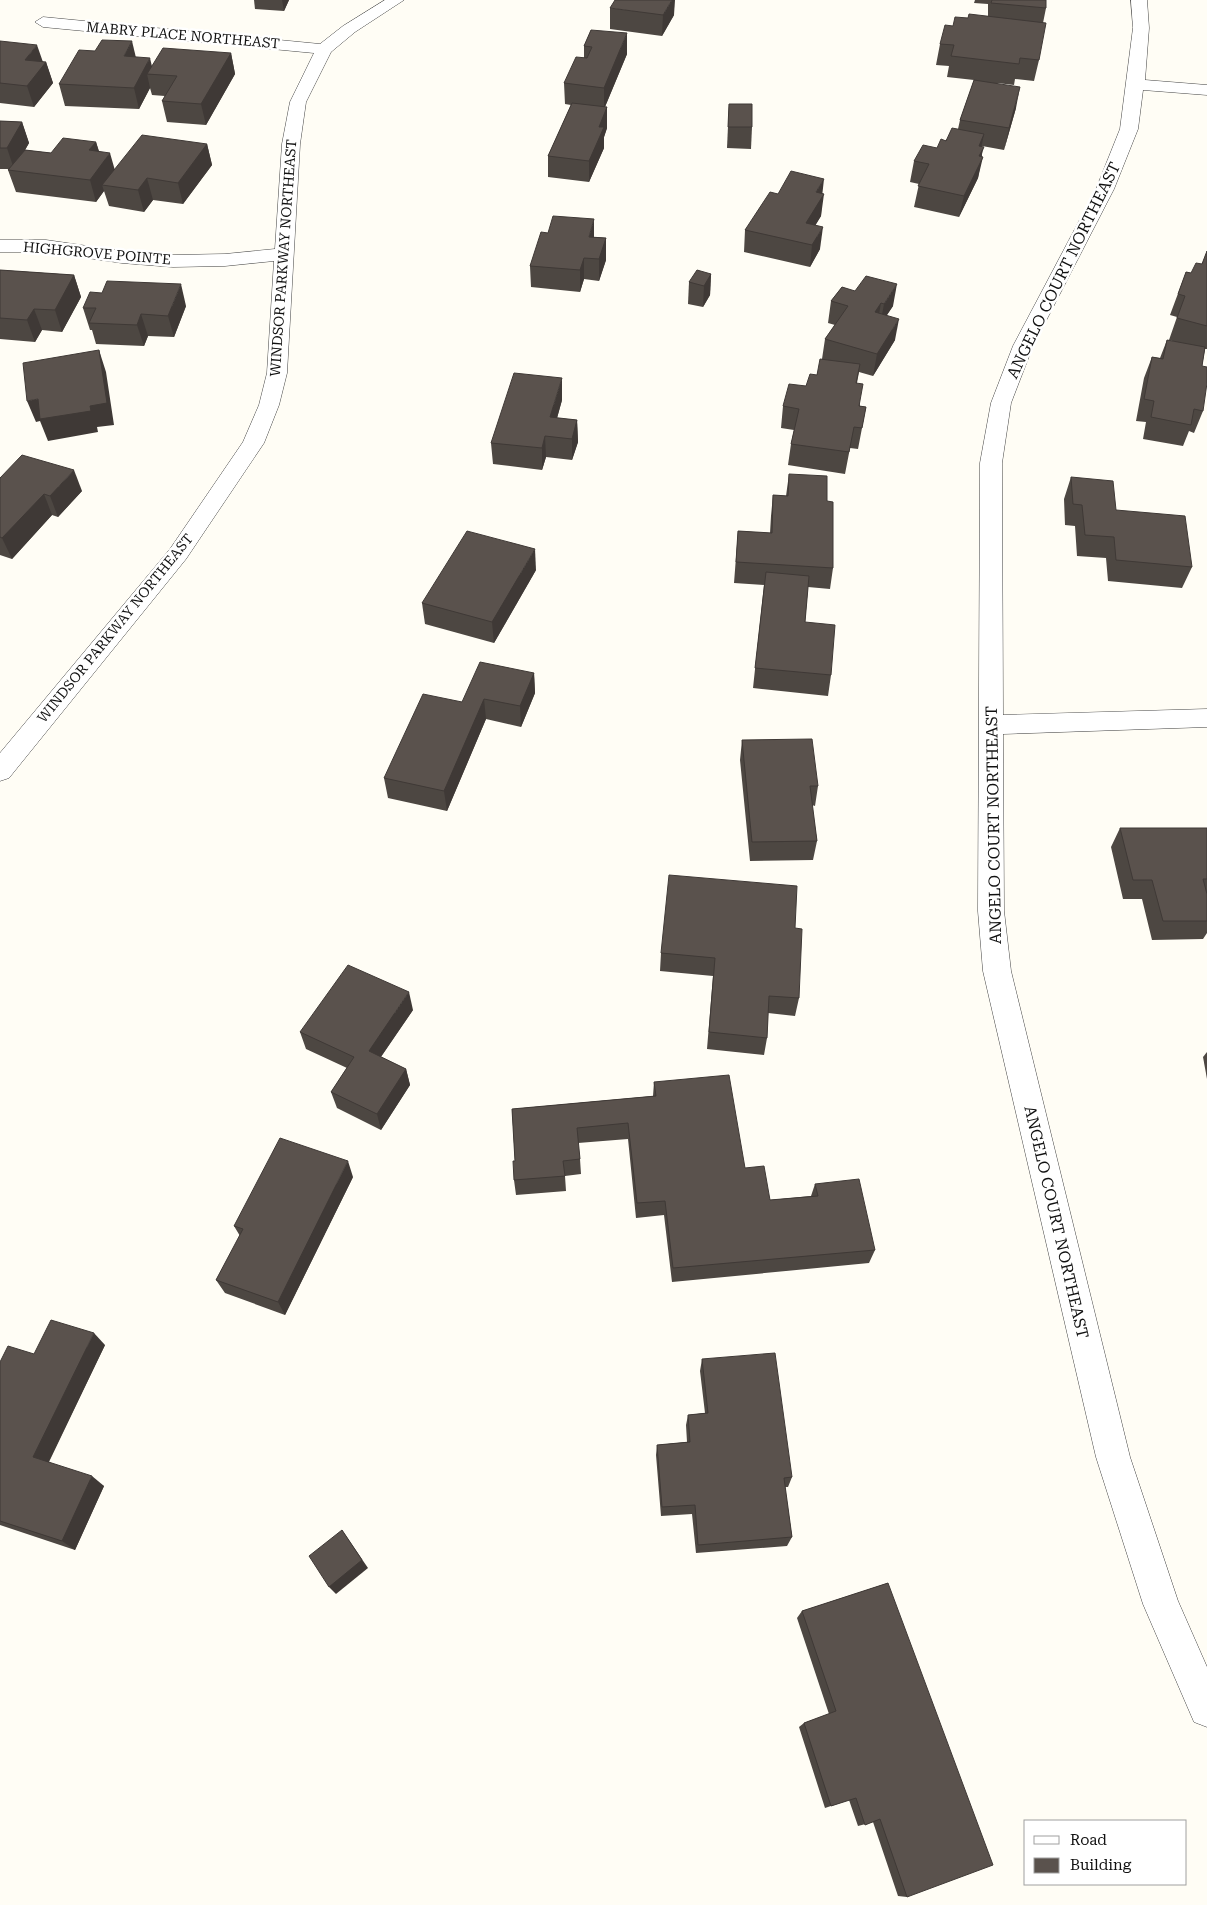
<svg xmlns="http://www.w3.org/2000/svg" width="1207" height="1905" viewBox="0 0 1207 1905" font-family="'Roboto Serif',serif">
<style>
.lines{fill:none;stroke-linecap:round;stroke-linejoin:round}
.minor-casing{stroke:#444;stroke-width:1}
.minor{fill:#fff;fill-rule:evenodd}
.wall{fill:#4d4742}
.shaded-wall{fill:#3f3936}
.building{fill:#5a524d;stroke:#3f3936}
.labels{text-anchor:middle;stroke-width:5;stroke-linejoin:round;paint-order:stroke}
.far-street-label{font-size:14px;fill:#111;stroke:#fff}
.street-label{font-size:16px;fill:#111;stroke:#fff}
</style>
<rect width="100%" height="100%" fill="#fffdf5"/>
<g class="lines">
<!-- minor casing -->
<g class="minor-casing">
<g id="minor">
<path d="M385,0H404L355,32L331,52L306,102L300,144L287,373L279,405L264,443L186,559L9,778L0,781V753L170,549L243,442L259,405L267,373L274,261L225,266L173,267L122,263L46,252H0V240H46L122,251L173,255L225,254L275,249L282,144L290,102L314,53L43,27L35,22L43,17L320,44L343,26Z"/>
<path d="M1131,0H1147L1149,28L1145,80L1207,85V95L1143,90L1138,129L1114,189L1033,346L1011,403L1002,463L1003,715L1207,709V727L1003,734L1004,911L1011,971L1130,1457L1178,1601L1207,1667V1727L1194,1722L1143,1604L1096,1457L983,971L978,911L980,463L991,403L1013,346L1096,189L1120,129L1133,28Z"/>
</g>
</g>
<!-- minor -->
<use href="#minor" class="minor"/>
</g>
<!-- wall -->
<g class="wall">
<path d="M254,0H289L284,11L255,9Z"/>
<path d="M975,0H1046V8L1043,23L1039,60L1034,81L1015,79L1014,85L997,83L1016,108L1004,150L982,146V156L978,178L959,217L914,207L919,184L910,182L914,161L937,148L958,129L960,120L974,80L947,77L949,66L936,65L940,44L953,26L968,18L988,16V4L974,3Z"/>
<path d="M610,8L674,15L662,36L610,29Z"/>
<path d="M591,30L627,54L605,107H607V128L604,137V148L589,182L548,177V156L571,105L565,104L564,83L584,58V46Z"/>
<path d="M0,41L42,62H46L53,83L34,107L0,103Z"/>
<path d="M231,53L235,74L206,125L167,122L162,101L165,96L152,95L150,88L139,109L65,106L59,84L136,57L152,66Z"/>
<path d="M729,104L752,127L751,149L727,148Z"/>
<path d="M0,121L22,122L29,143L25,150L51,153L96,142L99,151L115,170L207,144L212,165L183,204L153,200L144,212L109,206L104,191L96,202L16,192L8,170L9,169H0Z"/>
<path d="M778,194H822L821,216L815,225L820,249L810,267L744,252L745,230Z"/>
<path d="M594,237L606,238V260L599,281L584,279L580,292L531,287L530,266Z"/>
<path d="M1207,251V349H1205L1202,366L1203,411L1194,433L1189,431L1183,446L1143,439L1146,422L1136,421L1144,378L1152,357L1160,358L1167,340L1176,342L1169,340L1177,317L1170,315L1186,272L1191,273L1202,264Z"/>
<path d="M0,270L74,275L81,297L62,332L42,330L35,342L0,339Z"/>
<path d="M711,274L710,295L703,307L688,304L689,282Z"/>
<path d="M842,287L893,306L887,315L895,340L873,376L859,372L857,383L860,406L866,407L858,449L850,448L845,474L788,465L791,444L794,430L781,428L783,406L806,386L817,375L822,359L825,339L835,325L828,323L831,301Z"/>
<path d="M186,306L174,337L148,336L144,346L96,344L92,330H90L83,308Z"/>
<path d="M562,400L557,418L577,420L578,442L572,460L546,457L542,470L493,464L491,443Z"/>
<path d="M789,474L827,501L833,568L830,589L808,587L805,622L831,675L828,696L753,688L764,585L734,583L738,531L770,533L771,516L773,495L786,496Z"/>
<path d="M1071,477L1116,510L1192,567L1182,588L1108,581L1106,558L1077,556L1075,526L1065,525L1064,499Z"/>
<path d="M0,478L82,491L58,517L52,515L12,559L0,555Z"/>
<path d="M536,570L494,643L425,624L422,603Z"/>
<path d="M534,673L535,693L521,727L486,719L447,811L388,798L384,778L462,702Z"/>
<path d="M742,740L818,786L815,806L812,805L817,841L813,860L750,861L740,760Z"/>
<path d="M1120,828H1207V933L1203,939L1152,940L1142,899H1123L1111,847Z"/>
<path d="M795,928L799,998L795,1016L768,1013L767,1038L764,1055L707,1049L713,976L660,971L661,953Z"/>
<path d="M413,1010L381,1057L406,1069L410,1085L381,1130L337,1108L331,1092L347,1068L306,1049L300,1032Z"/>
<path d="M1207,1052V1079L1203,1057Z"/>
<path d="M654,1082L745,1168L770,1200L811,1196L815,1184L875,1250L869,1263L672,1282L664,1215L636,1218L628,1139L578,1143L580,1159L581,1174L565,1176L566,1191L516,1195L514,1180L515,1161L512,1109L653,1096Z"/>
<path d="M353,1177L285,1315L225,1293L216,1280L240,1236L234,1226Z"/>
<path d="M105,1345L49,1462L104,1486L75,1550L0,1525V1362L34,1354Z"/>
<path d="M702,1359L792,1477L788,1487H785L792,1537L787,1546L696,1553L692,1514L661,1516L656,1455L657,1445L687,1442L686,1425L688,1415L705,1413L700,1371Z"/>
<path d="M888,1583L907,1897L898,1896L873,1822L858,1826L849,1800L825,1808L799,1727L804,1723L829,1714L797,1618L802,1611Z"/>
</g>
<!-- shaded-wall -->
<g class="shaded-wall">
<path d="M282,0H289L284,11Z"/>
<path d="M672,0H675L674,15L662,36L663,15Z"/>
<path d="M627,33V54L604,109V88Z"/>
<path d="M132,41L137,62L124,56Z"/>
<path d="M37,45L44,65L46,62L53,83L34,107L27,86L25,60Z"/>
<path d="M231,53L235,74L206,125L201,104Z"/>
<path d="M150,58L154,75L147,74L150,88L139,109L134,88Z"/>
<path d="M1020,87L1016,108L1004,150L1009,128Z"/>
<path d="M607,107V128L604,137V148L589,182V161L599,127Z"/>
<path d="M22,122L29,143L14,169L7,148Z"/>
<path d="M984,134L980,154L984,147L980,161L983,157L978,178L959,217L964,196L979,146Z"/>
<path d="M96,142L102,163L110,153L116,174L102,185L104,191L96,202L90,180L89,150Z"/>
<path d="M207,144L212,165L183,204L178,183Z"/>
<path d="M147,178L153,200L144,212L138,190Z"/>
<path d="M824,179L822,197L824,194L821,216L805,243L806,223L816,192Z"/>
<path d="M594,219V241L589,237Z"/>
<path d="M823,227L820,249L810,267L812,245Z"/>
<path d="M606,238V260L599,281V259Z"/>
<path d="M584,258V279L580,292V270Z"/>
<path d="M711,274L710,295L703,307L704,286Z"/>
<path d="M74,275L81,297L62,332L55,310Z"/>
<path d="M181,284L186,306L174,337L168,316Z"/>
<path d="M897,284L893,306L880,325L884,304Z"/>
<path d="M881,303L877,325L875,312Z"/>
<path d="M34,309L42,330L35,342L27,320Z"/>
<path d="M141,314L148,336L144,346L137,325Z"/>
<path d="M899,319L895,340L873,376L877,354Z"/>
<path d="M99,350L106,372L114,425L97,427L98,432L48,441L40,421L36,422L27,401L38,399L90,406Z"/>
<path d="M562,378V400L552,436L550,417Z"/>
<path d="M577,420L578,442L572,460V439Z"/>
<path d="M545,436L546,457L542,470V448Z"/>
<path d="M74,470L82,491L58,517L50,496Z"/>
<path d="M44,494L52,515L12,559L2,538Z"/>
<path d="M535,549L536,570L494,643L492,622Z"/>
<path d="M534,673L535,693L521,727L520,706Z"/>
<path d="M484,699L486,719L447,811L444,791Z"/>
<path d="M409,992L413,1010L373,1068L369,1051Z"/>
<path d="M406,1069L410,1085L381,1130L377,1114Z"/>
<path d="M348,1161L353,1177L285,1315L278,1302Z"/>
<path d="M94,1333L105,1345L46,1467L33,1457Z"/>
<path d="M92,1476L104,1486L75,1550L62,1541Z"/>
<path d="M342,1530L368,1568L336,1594L329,1587Z"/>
</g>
<!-- building -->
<g class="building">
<path d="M615,0H672L663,15L610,8Z"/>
<path d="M992,0H1046V8L991,3Z"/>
<path d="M969,14L1046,23L1039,60L1020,58L1019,64L951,56L954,45L940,44L945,25L953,26L955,17L968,18Z"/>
<path d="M591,30L627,33L604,88L564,83L576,57L587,58L592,47L584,46Z"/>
<path d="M102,40L132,41L124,56L150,58L134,88L59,84L79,50L95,51Z"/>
<path d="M0,41L37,45L25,60L46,62L27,86L0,83Z"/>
<path d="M163,48L231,53L201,104L162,101L177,76L147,74Z"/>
<path d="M974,80L1020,87L1009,128L960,120Z"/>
<path d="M572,103L607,107L599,127H604L589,161L548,156Z"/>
<path d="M729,104H752V127H728Z"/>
<path d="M0,121L22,122L7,148H0Z"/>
<path d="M952,128L984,134L979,146L984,147L979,156L983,157L964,196L918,186L929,164L914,161L923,145L937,148L941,139L946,141Z"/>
<path d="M142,135L207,144L178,183L147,178L138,190L102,185Z"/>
<path d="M63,138L96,142L89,150L110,153L90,180L8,170L25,150L51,153Z"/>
<path d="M791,171L824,179L816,192L824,194L806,223L823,227L812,245L745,230L770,192L778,194Z"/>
<path d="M553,216L594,219L589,237L606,238L599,259L584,258L580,270L530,266L541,232L548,233Z"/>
<path d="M1207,251V326L1177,318L1185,296L1178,294L1186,272L1191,273L1196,263L1202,264Z"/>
<path d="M0,270L74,275L55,310L34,309L27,320L0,318Z"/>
<path d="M697,270L711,274L704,286L689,282Z"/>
<path d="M866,276L897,284L884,304L881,303L875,312L899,319L877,354L825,339L848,306L831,301L842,287L855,291Z"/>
<path d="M107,281L181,284L168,316L141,314L137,325L89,323L96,308H83L90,292L102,293Z"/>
<path d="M1167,340L1205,347L1202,366L1207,367V383L1203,411L1194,409L1191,425L1151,417L1154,401L1144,399L1152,357L1163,359Z"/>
<path d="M99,350L107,403L90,406L91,411L40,419L38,399L27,401L23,363Z"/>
<path d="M820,359L860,364L856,383L863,384L859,406L866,407L862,428L854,427L849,452L791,444L799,409L783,406L789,384L806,386L810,374L817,375Z"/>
<path d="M514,373L562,378L550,417L577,420L572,439L545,436L542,448L491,443Z"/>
<path d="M22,455L74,470L50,496L44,494L2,538L0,537V478Z"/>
<path d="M789,474L827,476V501L833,502V568L736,562L738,531L772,533L773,495L788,496Z"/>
<path d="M1071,477L1113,481L1116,510L1185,516L1192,567L1116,560L1114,537L1085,535L1082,505L1073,504Z"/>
<path d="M467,531L535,549L492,622L422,603Z"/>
<path d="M766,572L809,576L805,622L835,625L831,675L755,668Z"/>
<path d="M480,662L534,673L520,706L484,699L444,791L384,778L423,694L462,702Z"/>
<path d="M812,739L818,786H810L817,841L752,842L742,740Z"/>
<path d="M1120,828H1207V879H1203L1207,894V921H1163L1152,880H1133Z"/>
<path d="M669,875L797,886L795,928L802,929L799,998L769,996L767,1038L709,1032L715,958L661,953Z"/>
<path d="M348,965L409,992L369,1051L406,1069L377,1114L331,1092L354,1057L300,1032Z"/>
<path d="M729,1075L745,1168L764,1166L770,1200L818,1196L815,1184L859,1179L875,1250L673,1268L665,1201L637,1203L628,1123L577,1128L580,1159L563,1161L565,1176L514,1180L513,1161H515L512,1109L656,1096L654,1082Z"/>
<path d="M280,1138L348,1161L278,1302L216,1280L243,1229L234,1226Z"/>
<path d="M51,1320L94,1333L33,1457L92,1476L62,1541L0,1521V1362L8,1346L34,1354Z"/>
<path d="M775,1353L792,1477L784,1478L792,1537L698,1545L695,1505L662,1507L657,1445L690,1442L688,1415L708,1413L702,1359Z"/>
<path d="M342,1530L362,1560L329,1587L309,1556Z"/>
<path d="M888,1583L993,1865L907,1897L880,1819L865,1825L856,1798L831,1806L804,1723L836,1711L802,1611Z"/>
</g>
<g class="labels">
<!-- far-street labels -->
<g class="far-street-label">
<text transform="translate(183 35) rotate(5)" y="5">MABRY PLACE NORTHEAST</text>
<text transform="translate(97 253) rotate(5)" y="5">HIGHGROVE POINTE</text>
<text transform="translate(283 258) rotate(-86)" y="5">WINDSOR PARKWAY NORTHEAST</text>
<text transform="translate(115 628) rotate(-51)" y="5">WINDSOR PARKWAY NORTHEAST</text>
</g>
<!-- street labels -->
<g class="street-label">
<text transform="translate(1063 270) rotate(-64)" y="6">ANGELO COURT NORTHEAST</text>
<text transform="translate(993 825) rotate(-91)" y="6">ANGELO COURT NORTHEAST</text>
<text transform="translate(1057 1222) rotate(77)" y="6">ANGELO COURT NORTHEAST</text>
</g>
</g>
<!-- legend -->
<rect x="1024" y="1820" width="162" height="65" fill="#ffffff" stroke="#a0a0a0"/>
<rect x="1034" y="1836" width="25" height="8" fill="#ffffff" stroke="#a0a0a0"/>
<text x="1070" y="1845" font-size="15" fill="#111111">Road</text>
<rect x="1034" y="1858" width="25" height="15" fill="#5a524d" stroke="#a0a0a0"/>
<text x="1070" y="1870" font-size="15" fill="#111111">Building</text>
</svg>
